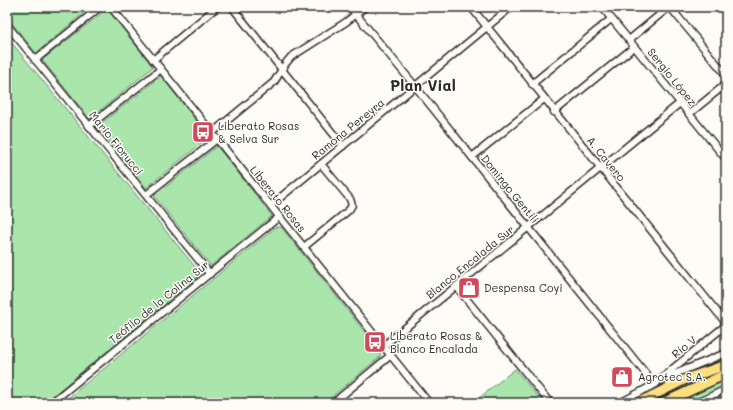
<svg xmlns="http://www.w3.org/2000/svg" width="733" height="410" viewBox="0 0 733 410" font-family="Mali,sans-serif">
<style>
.green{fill:#aae6ac;stroke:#6a886c}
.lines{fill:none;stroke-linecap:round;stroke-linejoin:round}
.minor-casing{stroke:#2b2b2b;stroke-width:9}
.highway-casing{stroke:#2b2b2b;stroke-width:12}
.minor{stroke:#fdfcf7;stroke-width:6}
.highway{stroke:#fce080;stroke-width:9}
.labels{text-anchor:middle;stroke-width:3;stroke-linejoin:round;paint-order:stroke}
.street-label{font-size:11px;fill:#2b2b2b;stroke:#fdfcf7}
.poi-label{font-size:11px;fill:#2b2b2b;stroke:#fdfcf7;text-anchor:start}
.district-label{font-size:15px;font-weight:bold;fill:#2b2b2b;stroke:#fdfcf7}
</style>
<rect width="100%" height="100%" fill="#fdfcf7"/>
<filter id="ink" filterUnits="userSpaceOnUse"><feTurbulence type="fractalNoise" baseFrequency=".025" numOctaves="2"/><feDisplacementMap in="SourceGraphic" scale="8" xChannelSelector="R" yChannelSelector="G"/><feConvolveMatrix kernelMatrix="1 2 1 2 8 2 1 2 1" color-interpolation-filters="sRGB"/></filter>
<g filter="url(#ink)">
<!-- green -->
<g class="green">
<path d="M7,7H91L36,53L7,17Z"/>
<path d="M107,9L153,67L90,119L42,60Z"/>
<path d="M7,37L201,274L44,403H7Z"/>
<path d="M161,76L209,137L146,188L98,126Z"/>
<path d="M217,146L272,216L211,266L154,196Z"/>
<path d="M276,227H281L381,352L380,357L324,403H62Z"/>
<path d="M726,356V362L636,401L626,403L671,379Z"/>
<path d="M515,369L543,403H473Z"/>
<path d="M726,377V387L689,403H676L687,396Z"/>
</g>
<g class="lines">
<!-- minor casing -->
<g class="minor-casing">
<g id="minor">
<path d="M111,7L429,403"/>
<path d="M232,7L343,146"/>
<path d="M350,7L415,86L654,384L726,325"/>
<path d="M471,7L726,323"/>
<path d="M602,7L726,159"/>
<path d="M670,7L726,75"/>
<path d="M7,25L210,274"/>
<path d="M629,40L669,7"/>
<path d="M35,60L100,7"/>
<path d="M153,60L217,7"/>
<path d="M532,84L611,19"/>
<path d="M554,112L634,47"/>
<path d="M689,114L726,84"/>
<path d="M89,126L161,69"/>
<path d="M212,133L274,82L286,63L291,57L346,22L365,7"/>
<path d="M472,157L544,99"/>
<path d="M146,195L217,139"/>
<path d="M270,206L511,7"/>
<path d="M304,247L349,210L352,205L350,199L321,164"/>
<path d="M456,286L550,403"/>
<path d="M383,346L680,103"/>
<path d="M665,378L726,353"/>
<path d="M51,403L279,217"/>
<path d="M333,403L391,355"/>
<path d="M620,403L657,383"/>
<path d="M697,403L726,389"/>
</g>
</g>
<!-- highway casing -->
<g class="highway-casing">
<g id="highway">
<path d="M638,403L688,378L726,365"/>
<path d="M663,403L726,374"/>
</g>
</g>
<!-- minor -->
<use href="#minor" class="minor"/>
<!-- highway -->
<use href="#highway" class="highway"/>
</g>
</g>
<!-- icons -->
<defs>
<g id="bus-square" transform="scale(1.15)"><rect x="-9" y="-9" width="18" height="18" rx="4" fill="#d1495b" stroke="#fdfcf7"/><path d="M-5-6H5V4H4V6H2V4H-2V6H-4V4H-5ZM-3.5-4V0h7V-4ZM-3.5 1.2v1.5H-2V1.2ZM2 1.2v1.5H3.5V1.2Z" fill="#fff"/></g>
<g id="shop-square" transform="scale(1.15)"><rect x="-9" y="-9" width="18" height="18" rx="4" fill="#d1495b" stroke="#fdfcf7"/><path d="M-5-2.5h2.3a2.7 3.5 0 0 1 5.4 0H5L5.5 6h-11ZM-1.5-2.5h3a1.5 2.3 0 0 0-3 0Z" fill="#fff"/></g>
</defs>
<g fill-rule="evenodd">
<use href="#bus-square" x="203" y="132"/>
<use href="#shop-square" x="469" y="288"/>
<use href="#bus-square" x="375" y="342"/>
<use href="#shop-square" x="622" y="377"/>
</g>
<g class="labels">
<!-- street labels -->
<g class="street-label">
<text transform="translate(672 77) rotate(51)" y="4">Sergio López</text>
<text transform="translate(348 129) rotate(-39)" y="4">Ramona Pereyra</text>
<text transform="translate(116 143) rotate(51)" y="4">Mario Fiorucci</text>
<text transform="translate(606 159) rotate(51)" y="4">A. Cavero</text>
<text transform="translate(510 189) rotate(51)" y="4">Domingo Gentili</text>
<text transform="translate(278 199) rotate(51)" y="4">Liberato Rosas</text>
<text transform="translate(470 262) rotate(-39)" y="4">Blanco Encalada Sur</text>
<text transform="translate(159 302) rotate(-39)" y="4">Teófilo de la Colina Sur</text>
<text transform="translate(684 347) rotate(-39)" y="4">Río V</text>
</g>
<!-- poi labels -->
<g class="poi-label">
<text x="218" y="130">Liberato Rosas<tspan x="218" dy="13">&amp; Selva Sur</tspan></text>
<text x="484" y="292">Despensa Coyi</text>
<text x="390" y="340">Liberato Rosas &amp;<tspan x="390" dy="13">Blanco Encalada</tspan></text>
<text x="638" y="381">Agrotec S.A.</text>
</g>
<!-- district labels -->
<g class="district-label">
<text x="423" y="91">Plan Vial</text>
</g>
</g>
<!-- margin -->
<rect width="733" height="410" fill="none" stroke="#fdfcf7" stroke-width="24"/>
<rect x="12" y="12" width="709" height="386" fill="none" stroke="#2b2b2b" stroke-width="1.5" filter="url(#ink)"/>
</svg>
